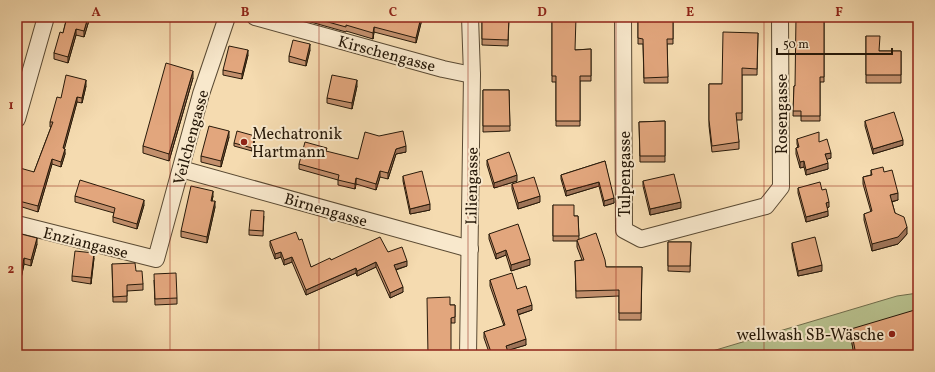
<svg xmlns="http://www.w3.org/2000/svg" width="935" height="372" viewBox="0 0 935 372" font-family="Vollkorn,serif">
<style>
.green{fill:#b8c18e;stroke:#706d4c}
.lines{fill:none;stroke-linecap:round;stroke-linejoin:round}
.minor-casing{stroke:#5a4a33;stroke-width:18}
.minor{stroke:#f8e8cc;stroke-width:16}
.wall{fill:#c28f6c;stroke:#271909}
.shaded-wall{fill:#9e7458;stroke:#271909}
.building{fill:#e2a67d;stroke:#271909}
.grid{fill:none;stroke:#8f2418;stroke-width:1;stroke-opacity:0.55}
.poi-dot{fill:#8f2418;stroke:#f8e8cc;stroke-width:1.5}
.labels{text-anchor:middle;stroke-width:4;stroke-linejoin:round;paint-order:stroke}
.street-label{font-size:16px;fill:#271909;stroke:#f8e8cc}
.poi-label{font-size:16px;fill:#271909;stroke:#f8e8cc;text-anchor:start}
.neatline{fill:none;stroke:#8f2418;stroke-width:1.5}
.grid-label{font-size:13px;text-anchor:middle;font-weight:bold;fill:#8f2418}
</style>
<rect width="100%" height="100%" fill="#f5dbb0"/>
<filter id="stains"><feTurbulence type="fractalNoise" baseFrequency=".005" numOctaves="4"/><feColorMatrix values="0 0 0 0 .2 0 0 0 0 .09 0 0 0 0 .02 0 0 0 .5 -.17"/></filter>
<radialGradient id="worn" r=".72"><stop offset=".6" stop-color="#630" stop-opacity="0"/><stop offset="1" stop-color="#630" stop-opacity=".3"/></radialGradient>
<!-- green -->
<path class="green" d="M918,293V319L851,338L854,355H699L897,296Z"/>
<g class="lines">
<!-- minor casing -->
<g class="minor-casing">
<g id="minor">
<path d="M255,17L443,69L472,75"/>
<path d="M623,17L624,230L641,239L766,206L781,187L780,17"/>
<path d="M17,119L46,17"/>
<path d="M181,169L470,249"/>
<path d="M17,224L156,259L201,94L227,17"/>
<path d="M468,355L472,75L470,17"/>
</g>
</g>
<!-- minor -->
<use href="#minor" class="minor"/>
</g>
<!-- wall -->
<g class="wall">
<path d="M67,17H90L84,37L76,35L68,63L54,59V53L63,33Z"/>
<path d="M293,17H422V19L416,43L374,32L373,39L346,31V32Z"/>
<path d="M482,17H509L508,46L482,45Z"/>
<path d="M552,17L575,50L591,49V81H580V126H556V82H552Z"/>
<path d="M638,17H673V44H667L668,83H644L643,44H638Z"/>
<path d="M824,17V82H820V121H801V116H793L794,86H795Z"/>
<path d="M758,33L757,75H742V120H736L739,142V149L712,152L709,126V84H722Z"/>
<path d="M866,36L879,51H901V83H866Z"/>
<path d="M310,50L306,66L289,62V56Z"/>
<path d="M248,55L242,79L223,75V70Z"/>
<path d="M193,78L169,161L143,153V146Z"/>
<path d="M86,86L82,103L77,102L64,149L65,154L61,167L52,164L38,212L19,206L20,199H17V178L34,172L51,127H50V122Z"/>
<path d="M357,86L352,109L327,103V98Z"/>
<path d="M483,90H509L510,131L483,132Z"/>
<path d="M665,121V162H640L639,122Z"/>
<path d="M865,121L903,145L873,154L865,126Z"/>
<path d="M229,137L221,167L201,162V156Z"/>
<path d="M255,139L252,151L234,146V143Z"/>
<path d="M797,139L819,142L831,158L826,159L828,169L806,175L804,167L800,168L796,154V148H798L797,144Z"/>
<path d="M406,152L396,154L388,179L380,177L376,190L356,184L355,189L338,185V180L299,169V164L358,159Z"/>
<path d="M487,160L517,181L494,188L487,165Z"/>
<path d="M605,161L614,203L604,206L599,186L566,196L561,179V175Z"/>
<path d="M871,170L884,172L898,200L892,202L895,213L907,234L898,244L872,251L864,220V214L871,212L863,184V177L871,175Z"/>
<path d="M403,176L430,210L410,214L403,181Z"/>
<path d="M643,181L681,208L650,215L643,186Z"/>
<path d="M512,184L540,202L518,209L512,189Z"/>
<path d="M798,188L822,190L829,207L827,208L828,216L806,222L798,193Z"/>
<path d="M75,196L144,205L137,229L113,222V217L114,213L75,202Z"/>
<path d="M213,196L212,201L215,207L207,243L181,237V231Z"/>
<path d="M553,205L574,216H578L579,239L606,267H642L641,320H619V296L576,298L575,261L582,260L577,247V241H553Z"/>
<path d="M264,216L263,236L249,235V230Z"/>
<path d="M17,233L37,244L31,266L24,264L19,288L17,287Z"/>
<path d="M489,234L530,265L511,271L506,255L496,259L489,239Z"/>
<path d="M299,240L311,267L331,260L388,252L407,266L396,270L403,292L390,298L376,267L357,276L356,273L306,295L292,262L284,265L281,257L275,259L270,246V241Z"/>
<path d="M668,242H691L690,272L668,271Z"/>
<path d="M792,243L822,271L798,276L792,248Z"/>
<path d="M94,258L91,284L72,281V276Z"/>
<path d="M112,264L136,271L143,284V290L127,291V302H113Z"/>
<path d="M154,280L177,298V304L155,305Z"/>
<path d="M490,280L517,289L532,310L518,315L526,345L508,350L509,355H490L484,338V332L504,326L490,286Z"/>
<path d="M450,305H455V323H451Z"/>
<path d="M851,329L917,355H854L851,338Z"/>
</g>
<!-- shaded-wall -->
<g class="shaded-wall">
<path d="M88,17H90L84,37V31Z"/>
<path d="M421,17H422V19L416,43V38Z"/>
<path d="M374,27V32L373,39V33Z"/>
<path d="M76,29V35L68,63V57Z"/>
<path d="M310,44V50L306,66V61Z"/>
<path d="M248,50V55L242,79V74Z"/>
<path d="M193,71V78L169,161V154Z"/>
<path d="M86,80V86L82,103V98Z"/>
<path d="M357,80V86L352,109V103Z"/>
<path d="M77,97V102L63,154V148Z"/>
<path d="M229,131V137L221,167V161Z"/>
<path d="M255,136V139L252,151V148Z"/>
<path d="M903,140V145L873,154V149Z"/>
<path d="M406,146V152L396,154L388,179V173L396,149Z"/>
<path d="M65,149V154L61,167V162Z"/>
<path d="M831,153V158L825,160V154Z"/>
<path d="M52,159V164L38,212V206Z"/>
<path d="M804,161V167L800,168V162Z"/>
<path d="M828,163V169L806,175V170Z"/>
<path d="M380,171V177L376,190V184Z"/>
<path d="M517,175V181L494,188V183Z"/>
<path d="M356,178V184L355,189V184Z"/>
<path d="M599,182V186L566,196V191Z"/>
<path d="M213,191V196L211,206V201Z"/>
<path d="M898,193V200L890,202V195Z"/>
<path d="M540,196V202L518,209V203Z"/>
<path d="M614,198V203L604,206V201Z"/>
<path d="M144,200V205L137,229V224Z"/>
<path d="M215,201V207L207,243V237Z"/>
<path d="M681,202V208L650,215V209Z"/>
<path d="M829,202V207L826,208V203Z"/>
<path d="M430,204V210L410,214V209Z"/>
<path d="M828,211V216L806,222V217Z"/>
<path d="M907,227V234L898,244L872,251V244Z"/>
<path d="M37,238V244L31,266V260Z"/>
<path d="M506,250V255L496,259V254Z"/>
<path d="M281,252V257L275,259V254Z"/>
<path d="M94,253V258L91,284V278Z"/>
<path d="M292,257V262L284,265V260Z"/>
<path d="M24,258V264L19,288V282Z"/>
<path d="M530,259V265L511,271V265Z"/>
<path d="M407,261V266L394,270V265Z"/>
<path d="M376,262V267L357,276V271Z"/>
<path d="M822,265V271L798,276V271Z"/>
<path d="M356,268V273L306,295V290Z"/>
<path d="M403,287V292L390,298V293Z"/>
<path d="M532,305V310L517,315V310Z"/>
<path d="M526,339V345L506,351V346Z"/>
</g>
<!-- building -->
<g class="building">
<path d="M67,17H88L84,31L76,29L68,57L54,53L60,32L63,33Z"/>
<path d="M310,17H421L416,38L374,27L373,33L346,25V27Z"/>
<path d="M482,17H509L508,40L482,39Z"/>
<path d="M552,17H576L575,50L591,49V76H580V121H556V76H552Z"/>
<path d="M638,17H673V39H667L668,77L644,78L643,39L638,38Z"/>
<path d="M796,17H824V77H820V116H801V111H793L794,86H795Z"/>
<path d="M723,32L758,33L757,69L742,68V113H736L739,142L712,146L709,120V84H722Z"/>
<path d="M866,36H880L879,51H901V75H866Z"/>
<path d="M293,40L310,44L306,61L289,56Z"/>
<path d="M229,46L248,50L242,74L223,70Z"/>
<path d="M166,63L193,71L169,154L143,146Z"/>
<path d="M66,75L86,80L82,98L77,97L63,148L65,149L61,162L52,159L38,206L19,201L21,194L17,193V178L20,168L34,172L53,122H50L57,97L61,98Z"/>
<path d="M332,75L357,80L352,103L327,98Z"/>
<path d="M483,90H509L510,126H483Z"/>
<path d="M894,112L903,140L873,149L865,121Z"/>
<path d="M665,121V156H640L639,122Z"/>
<path d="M209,126L229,131L221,161L201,156Z"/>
<path d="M237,131L255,136L252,148L234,143Z"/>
<path d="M403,131L406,146L396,149L388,173L380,171L376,184L356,178L355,184L338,180L339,175L299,164L305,142L327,148L326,151L358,159L365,132L379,136Z"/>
<path d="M819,132V142L827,139L831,153L825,154L828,163L806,170L804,161L800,162L796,148L799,147L797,139Z"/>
<path d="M509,152L517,175L494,183L487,160Z"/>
<path d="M605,161L614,198L604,201L599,182L566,191L561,175Z"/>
<path d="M883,167L884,172L892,170L898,193L890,195L895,213L904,217L907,227L898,237L872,244L864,214L872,211L863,177L872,175L871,170Z"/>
<path d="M422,171L430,204L410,209L403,176Z"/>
<path d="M674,174L681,202L650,209L643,181Z"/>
<path d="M534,177L540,196L518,203L512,184Z"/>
<path d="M80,180L144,200L137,224L113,217L115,208L75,196Z"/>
<path d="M820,182L822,190L826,189L829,202L826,203L828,211L806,217L798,188Z"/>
<path d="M191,186L213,191L211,201H215L207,237L181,231Z"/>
<path d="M553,205H574V216H578L579,236H553Z"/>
<path d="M251,210L264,211L263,231L249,230Z"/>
<path d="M518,224L530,259L511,265L506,250L496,254L489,234Z"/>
<path d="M296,232L299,240L302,239L311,267L330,258L331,260L380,237L388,252L402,247L407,261L394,265L403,287L390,293L376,262L357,271L356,268L306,290L292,257L284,260L281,252L275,254L270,241Z"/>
<path d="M17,233L37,238L31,260L24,258L19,282H17Z"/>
<path d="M596,233L605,260L606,267H642L641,313H619V290L576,291L575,261L584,260L577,240Z"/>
<path d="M815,237L822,265L798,271L792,243Z"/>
<path d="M668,242H691L690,266H668Z"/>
<path d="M75,251L94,253L91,278L72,276Z"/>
<path d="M135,263L136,271H142L143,284L127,285V296L113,297L112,264Z"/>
<path d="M176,273L177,298L155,299L154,274Z"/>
<path d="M512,273L517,289L526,286L532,305L517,310L526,339L506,346L509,355H492L484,332L505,325L490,280Z"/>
<path d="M450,297V305H455V317L451,318V355H428L427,298Z"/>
<path d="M918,309L917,355H856L851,329Z"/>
</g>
<!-- grid -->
<path class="grid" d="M170,17V355M319,17V355M468,17V355M616,17V355M764,17V355M17,186H918"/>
<!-- markers -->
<g class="poi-dot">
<circle cx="244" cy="142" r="4"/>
<circle cx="892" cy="334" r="4"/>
</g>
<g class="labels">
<!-- street labels -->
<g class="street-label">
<text transform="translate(387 53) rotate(15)" y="6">Kirschengasse</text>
<text transform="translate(781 114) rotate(-90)" y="6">Rosengasse</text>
<text transform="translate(190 137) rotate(-75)" y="6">Veilchengasse</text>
<text transform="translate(624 174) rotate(-90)" y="6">Tulpengasse</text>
<text transform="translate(471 186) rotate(-89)" y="6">Liliengasse</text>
<text transform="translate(326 209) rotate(16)" y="6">Birnengasse</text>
<text transform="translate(86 242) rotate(14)" y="6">Enziangasse</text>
</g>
<!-- poi labels -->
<g class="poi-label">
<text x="252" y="139">Mechatronik<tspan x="252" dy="18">Hartmann</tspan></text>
<text x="884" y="340" text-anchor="end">wellwash SB-Wäsche</text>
</g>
</g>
<!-- margin -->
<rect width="935" height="372" fill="none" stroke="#f5dbb0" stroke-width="44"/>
<!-- scale -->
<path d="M777 48v6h115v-6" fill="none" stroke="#271909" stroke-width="2"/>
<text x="783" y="48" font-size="12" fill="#271909" stroke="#f8e8cc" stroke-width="3" paint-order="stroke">50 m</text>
<rect x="22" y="22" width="891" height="328" class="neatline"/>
<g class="grid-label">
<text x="96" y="16">A</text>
<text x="245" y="16">B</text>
<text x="393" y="16">C</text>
<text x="542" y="16">D</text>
<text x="690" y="16">E</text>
<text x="839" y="16">F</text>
<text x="11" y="109">1</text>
<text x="11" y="273">2</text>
</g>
<rect width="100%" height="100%" filter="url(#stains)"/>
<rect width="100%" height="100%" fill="url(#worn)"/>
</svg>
